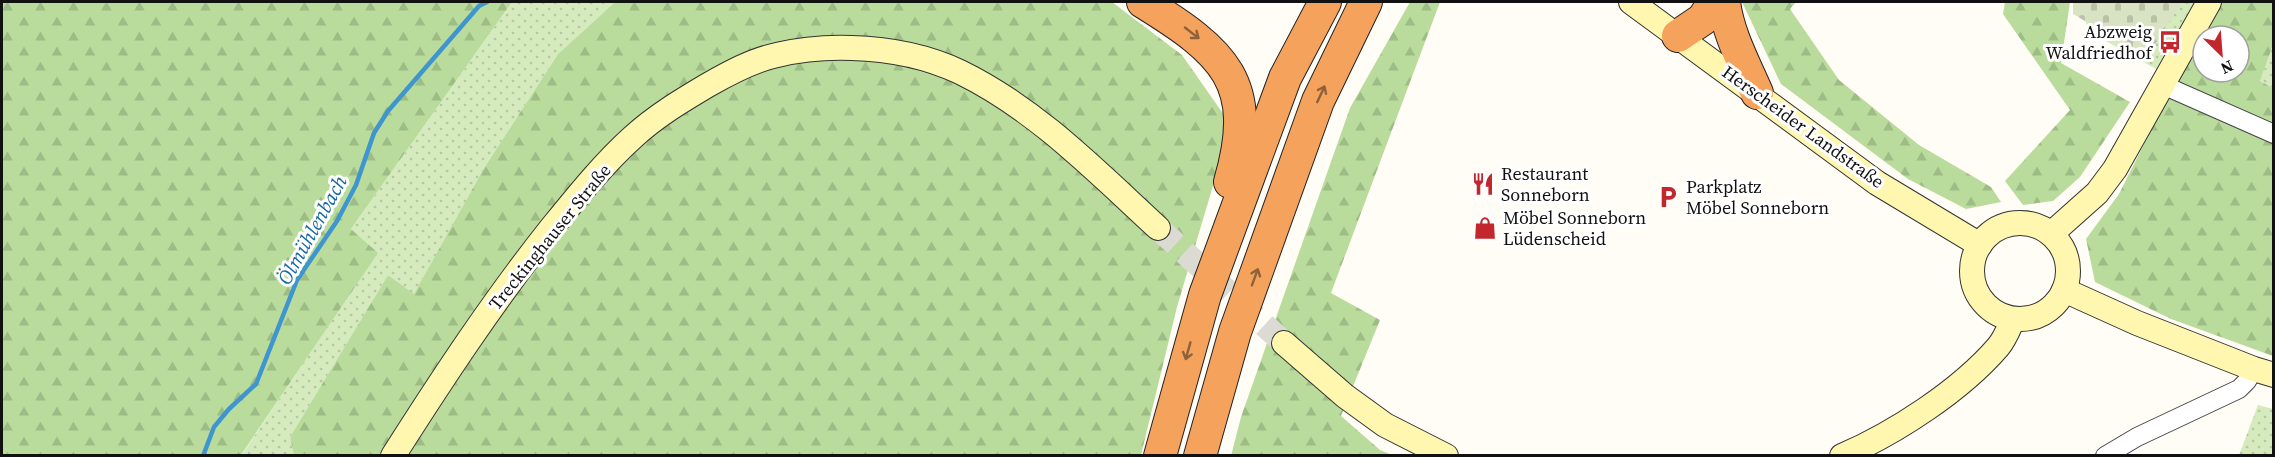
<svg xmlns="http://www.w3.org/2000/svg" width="2275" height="457" viewBox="0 0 2275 457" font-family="'Source Serif 4',serif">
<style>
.green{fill:url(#green-dots)}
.forest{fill:url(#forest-firs);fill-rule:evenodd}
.cemetery{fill:url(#cemetery-stones)}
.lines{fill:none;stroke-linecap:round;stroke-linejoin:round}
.stream{stroke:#3f96cf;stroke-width:4.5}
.secondary-tunnel{stroke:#dbdad3;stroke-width:24;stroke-dasharray:24 12;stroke-linecap:butt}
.minor-casing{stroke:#444;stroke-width:20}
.secondary-casing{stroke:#333;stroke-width:26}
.motorway-casing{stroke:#222;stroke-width:34}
.minor{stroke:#fff;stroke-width:18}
.secondary{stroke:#fff6b0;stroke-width:24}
.motorway{stroke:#f5a25d;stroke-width:32}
.oneway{stroke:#8e613b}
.labels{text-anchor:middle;stroke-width:6;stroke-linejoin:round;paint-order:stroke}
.poi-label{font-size:18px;fill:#111;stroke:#fff;text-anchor:start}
.street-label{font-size:18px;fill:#111;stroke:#fff}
.water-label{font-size:20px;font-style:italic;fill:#1768a6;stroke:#fff}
</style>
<defs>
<pattern id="green-dots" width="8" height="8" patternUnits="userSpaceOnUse" patternTransform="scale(1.5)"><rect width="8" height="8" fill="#d5ebbd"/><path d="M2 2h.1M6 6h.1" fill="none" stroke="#b6c8a1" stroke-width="1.8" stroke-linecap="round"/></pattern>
<pattern id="forest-firs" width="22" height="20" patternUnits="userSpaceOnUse" patternTransform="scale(1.5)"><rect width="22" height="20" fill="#b9dc9c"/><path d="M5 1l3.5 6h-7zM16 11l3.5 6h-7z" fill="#9ebc85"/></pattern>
<pattern id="cemetery-stones" width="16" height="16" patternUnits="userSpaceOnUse" patternTransform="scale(1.5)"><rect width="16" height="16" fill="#d9e3c4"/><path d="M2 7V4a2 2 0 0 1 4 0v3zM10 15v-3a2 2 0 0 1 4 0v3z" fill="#b9c2a7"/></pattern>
</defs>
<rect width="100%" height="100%" fill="#fffdf5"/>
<!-- green -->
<g class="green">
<path d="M512,2H615L558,54L484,168L414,295L388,275L290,437L294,455L241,456L377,253L351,229Z"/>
<path d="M2081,2H2195L2156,69L2088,31Z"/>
<path d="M2273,45V88L2260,81Z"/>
<path d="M2258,405L2273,409V455H2239Z"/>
</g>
<!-- forest -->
<g class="forest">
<path d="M2,2H512L351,229L378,253L241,455H2Z"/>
<path d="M615,2H1112L1182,55L1231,125L1177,307L1141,455L294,456L290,437L388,275L414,294L484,168L558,54Z"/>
<path d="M1410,2H1440L1331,293L1380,320L1341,416L1380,450L1392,455L1231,456L1241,417L1350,108Z"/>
<path d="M1742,2H1796L1790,9L1839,80L1919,145L1991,187L2001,202L1966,209L1908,179L1781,84Z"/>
<path d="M2005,2H2070L2061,63L2130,102L2080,177L2053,201L2023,205L2005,181L2070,110L2003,14Z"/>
<path d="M2215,2H2273V45L2260,81L2273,88V356L2171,319L2095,282L2086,239L2119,194ZM2203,36H2239V72H2203Z"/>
</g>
<!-- cemetery -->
<path class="cemetery" d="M2073,2H2182L2147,57L2073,14Z"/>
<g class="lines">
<!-- stream -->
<path class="stream" d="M203,456L214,427L229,409L256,384L297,280L337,221L356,185L374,133L388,111L479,6L487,2"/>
<!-- secondary-tunnel -->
<path class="secondary-tunnel" d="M1158,228L1284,343"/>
<!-- minor casing -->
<g class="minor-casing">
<g id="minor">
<path d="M2163,85L2274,134"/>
<path d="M2105,456L2137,437L2239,389L2247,381L2254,369"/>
</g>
</g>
<!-- secondary casing -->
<g class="secondary-casing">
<g id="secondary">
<path d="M1631,2L1877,183L1980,245"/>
<circle cx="2020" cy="271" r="48"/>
<path d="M2051,234L2097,193L2115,169L2209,2"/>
<path d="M2064,290L2137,323L2254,369L2274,375"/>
<path d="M1284,343L1345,396L1385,425L1446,456"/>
<path d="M393,456C442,379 492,303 549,231C575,199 602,165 633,137C656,116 681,101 708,85C729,73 753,60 777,55C802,49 826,47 852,48C889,49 926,56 960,72C1036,109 1096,171 1158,228"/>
<path d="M1842,456C1895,433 1960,391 1998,347C2005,339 2009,328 2013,319"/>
</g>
</g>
<!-- motorway casing -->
<g class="motorway-casing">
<g id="motorway">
<path d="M1143,2C1224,52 1259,82 1230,182"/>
<path d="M1724,2C1728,34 1744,63 1757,93"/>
<path d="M1678,36L1703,19L1714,2"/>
<path d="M1160,456L1205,295L1285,78L1325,2"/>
<path d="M1200,456L1235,332L1318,101L1366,2"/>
</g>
</g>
<!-- minor -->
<use href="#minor" class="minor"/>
<!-- secondary -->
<use href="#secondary" class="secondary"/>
<!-- motorway -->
<use href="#motorway" class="motorway"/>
</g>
<!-- one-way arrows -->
<defs><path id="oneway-shaft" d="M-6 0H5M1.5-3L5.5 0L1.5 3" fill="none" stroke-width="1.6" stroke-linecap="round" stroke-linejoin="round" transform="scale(1.5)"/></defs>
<g class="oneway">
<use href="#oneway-shaft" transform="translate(1192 33) rotate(38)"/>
<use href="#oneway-shaft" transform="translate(1321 94) rotate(-65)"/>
<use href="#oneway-shaft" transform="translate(1255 277) rotate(-70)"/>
<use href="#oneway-shaft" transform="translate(1188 351) rotate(106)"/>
</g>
<!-- icons -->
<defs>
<g id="bus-bare" transform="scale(1.8)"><path d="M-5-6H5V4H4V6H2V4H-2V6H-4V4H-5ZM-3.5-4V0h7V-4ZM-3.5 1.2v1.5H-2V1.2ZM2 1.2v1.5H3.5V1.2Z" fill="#c4262e" stroke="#fff" stroke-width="2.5" paint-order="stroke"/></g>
<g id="restaurant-bare" transform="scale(1.8)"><path d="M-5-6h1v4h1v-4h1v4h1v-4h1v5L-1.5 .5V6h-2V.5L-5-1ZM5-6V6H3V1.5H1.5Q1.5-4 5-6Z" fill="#c4262e" stroke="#fff" stroke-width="2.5" paint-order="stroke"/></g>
<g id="parking-bare" transform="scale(1.8)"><path d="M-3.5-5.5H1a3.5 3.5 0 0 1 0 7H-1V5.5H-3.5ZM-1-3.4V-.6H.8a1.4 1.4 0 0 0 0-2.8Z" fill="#c4262e" stroke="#fff" stroke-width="2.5" paint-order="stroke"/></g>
<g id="shop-bare" transform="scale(1.8)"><path d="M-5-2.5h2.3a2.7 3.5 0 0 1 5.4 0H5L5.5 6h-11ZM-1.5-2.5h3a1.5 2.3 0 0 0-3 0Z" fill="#c4262e" stroke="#fff" stroke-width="2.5" paint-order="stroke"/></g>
</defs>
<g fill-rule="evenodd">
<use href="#bus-bare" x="2170" y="42"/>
<use href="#restaurant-bare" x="1483" y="184"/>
<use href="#parking-bare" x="1668" y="197"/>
<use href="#shop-bare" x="1485" y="228"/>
</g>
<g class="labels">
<!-- poi labels -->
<g class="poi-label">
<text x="2152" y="38" text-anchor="end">Abzweig<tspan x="2152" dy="21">Waldfriedhof</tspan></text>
<text x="1501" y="180">Restaurant<tspan x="1501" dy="21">Sonneborn</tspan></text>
<text x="1686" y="193">Parkplatz<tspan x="1686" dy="21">Möbel Sonneborn</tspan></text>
<text x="1503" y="224">Möbel Sonneborn<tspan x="1503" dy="21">Lüdenscheid</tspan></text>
</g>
<!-- street labels -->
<g class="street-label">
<text transform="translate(1803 127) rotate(36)" y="6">Herscheider Landstraße</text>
<text transform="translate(550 237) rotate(-51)" y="6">Treckinghauser Straße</text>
</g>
<!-- water labels -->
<g class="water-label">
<text transform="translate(312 230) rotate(-61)" y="7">Ölmühlenbach</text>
</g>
</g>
<!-- border -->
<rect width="2275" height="457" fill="none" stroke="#111111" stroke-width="6"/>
<!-- north arrow -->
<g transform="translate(2221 54) rotate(155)"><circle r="28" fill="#ffffff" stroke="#a0a0a0" stroke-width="1.5"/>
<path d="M0-4.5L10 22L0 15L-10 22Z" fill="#c4262e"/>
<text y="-9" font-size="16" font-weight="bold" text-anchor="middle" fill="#111111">N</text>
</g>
</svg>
